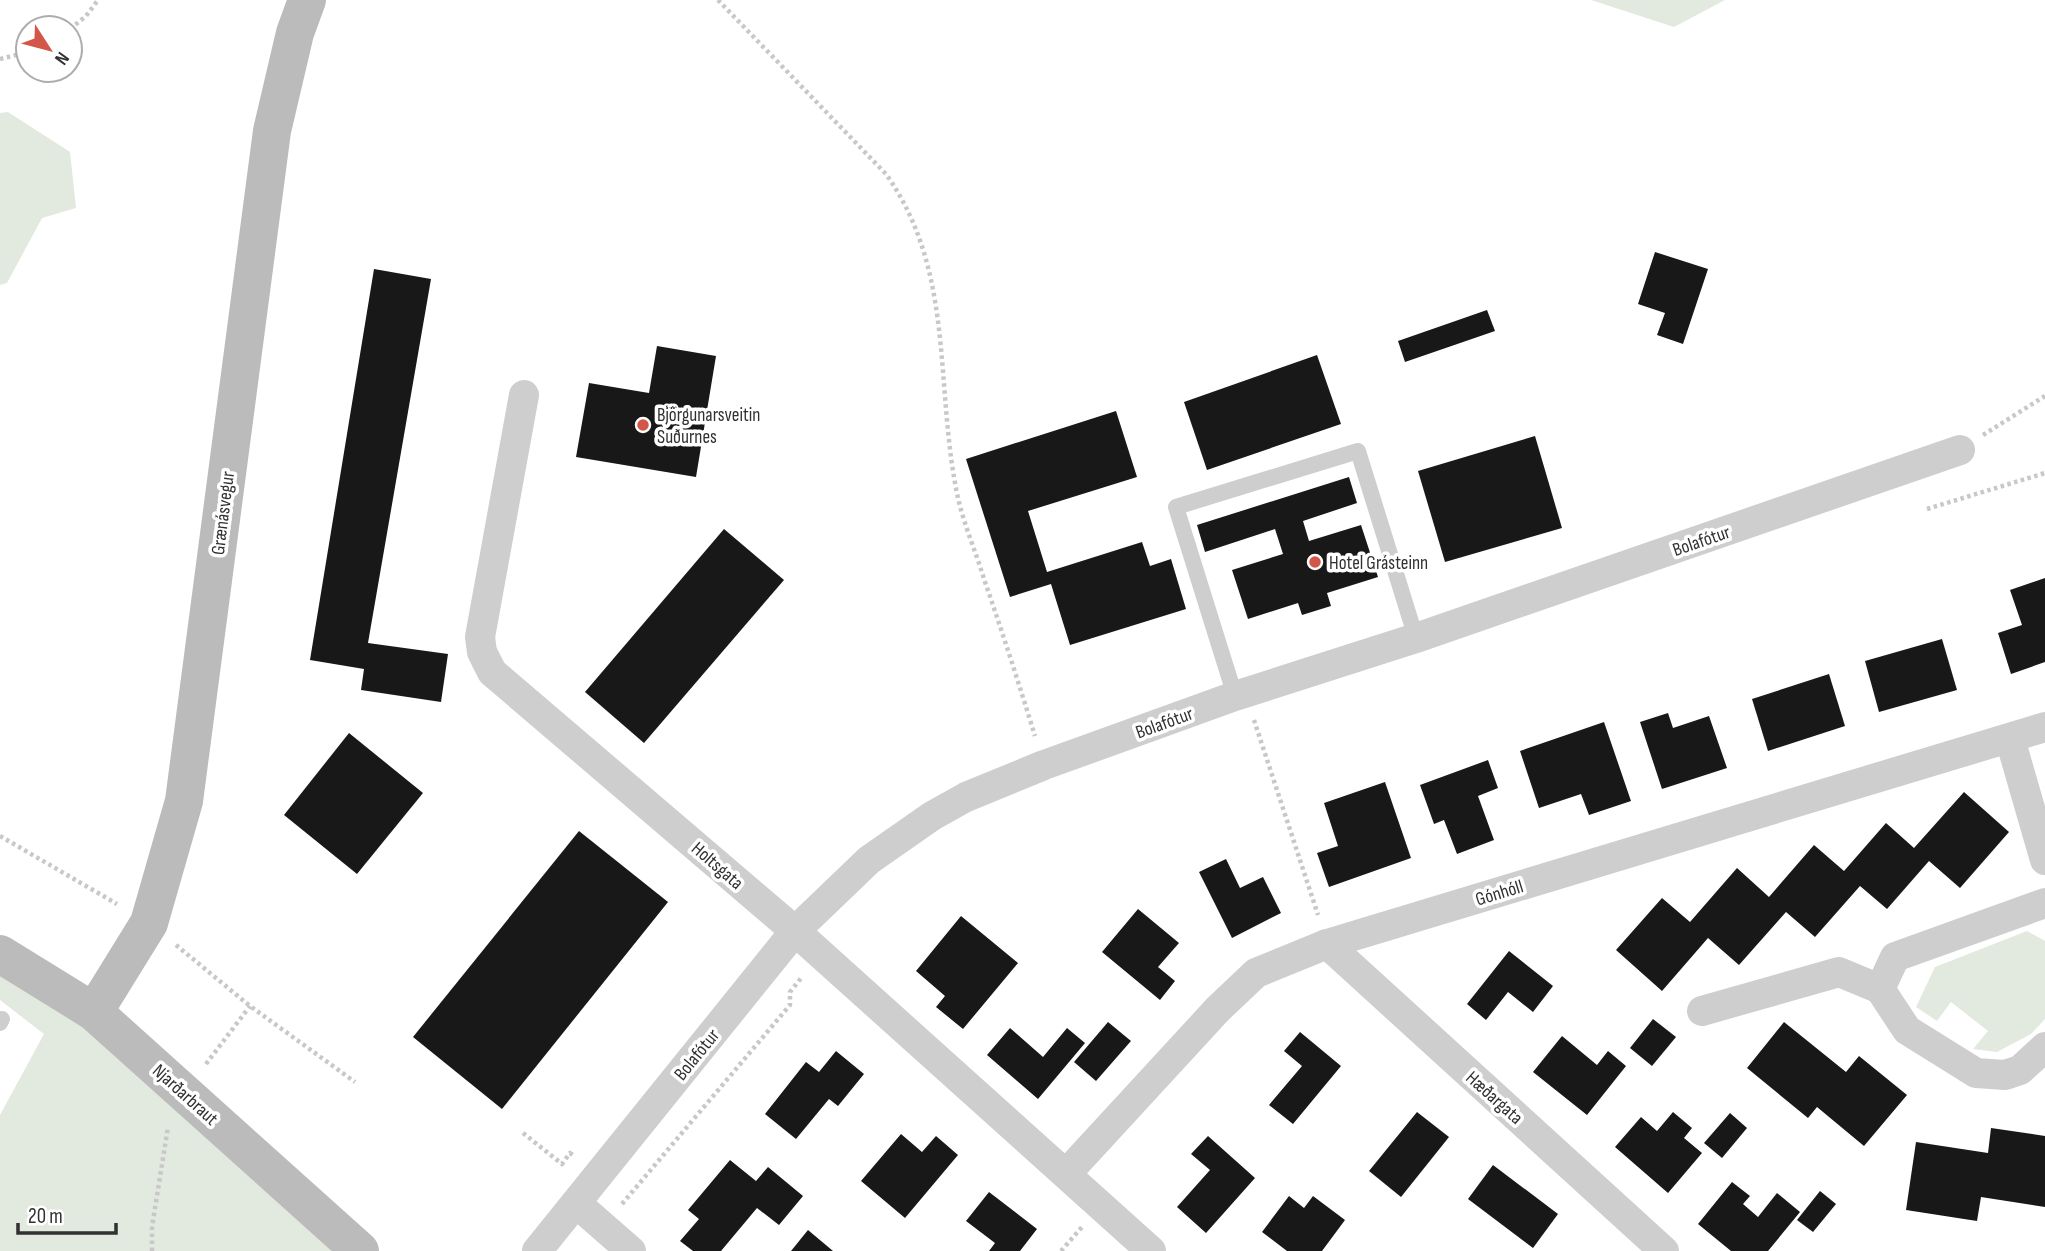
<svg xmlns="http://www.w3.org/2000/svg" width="2045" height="1251" viewBox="0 0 2045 1251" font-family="'Sofia Sans Condensed',sans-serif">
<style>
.green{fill:#e2e9de}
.building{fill:#181818}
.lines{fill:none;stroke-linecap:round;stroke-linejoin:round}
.path{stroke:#c8c8c8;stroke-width:4.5;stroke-dasharray:3.5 3.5;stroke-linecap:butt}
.lane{stroke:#cecece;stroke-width:16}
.street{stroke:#cecece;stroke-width:30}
.secondary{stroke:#bbb;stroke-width:38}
.poi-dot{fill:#d35748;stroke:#fff;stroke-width:2.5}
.labels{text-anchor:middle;stroke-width:7;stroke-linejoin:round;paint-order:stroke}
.poi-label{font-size:19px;fill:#313131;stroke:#fff;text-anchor:start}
.street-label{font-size:19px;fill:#313131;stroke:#fff}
</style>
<rect width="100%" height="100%" fill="#fff"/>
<!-- green -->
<g class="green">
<path d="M1591,0H1725L1674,27Z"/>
<path d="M8,112L70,152L76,208L42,218L7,283L0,285V113Z"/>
<path d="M2027,931L2045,941V1019L2031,1034L1997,1052L1973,1049L1988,1031L1951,1002L1937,1021L1916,1007L1935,967Z"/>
<path d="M0,971L76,1018L340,1251H0V1115L44,1034L0,1000Z"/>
</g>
<!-- building -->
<g class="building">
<path d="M1655,252L1708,269L1683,344L1657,335L1665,313L1638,304Z"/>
<path d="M374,269L431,279L368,643L448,654L441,702L361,690L364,669L310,660Z"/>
<path d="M1487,310L1495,331L1405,362L1398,341Z"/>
<path d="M657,346L716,356L696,477L576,457L589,383L649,393Z"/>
<path d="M1317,355L1341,424L1207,470L1184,402Z"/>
<path d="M1116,411L1137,477L1028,511L1047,572L1142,542L1150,566L1171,559L1186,609L1070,645L1051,584L1010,597L966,459Z"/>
<path d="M1535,436L1562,528L1445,562L1418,471Z"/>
<path d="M1349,477L1357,503L1303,521L1309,541L1361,525L1378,577L1327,593L1331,606L1302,615L1298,603L1248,619L1232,570L1283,554L1275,529L1205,552L1197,525Z"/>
<path d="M724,529L784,580L644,743L585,692Z"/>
<path d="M2045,578V662L2011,674L1998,633L2022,625L2010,590Z"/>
<path d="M1942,639L1957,690L1879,712L1865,661Z"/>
<path d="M1829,674L1845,726L1768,751L1752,699Z"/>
<path d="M1668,713L1673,728L1709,716L1727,768L1662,789L1640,722Z"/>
<path d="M1604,722L1631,801L1589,815L1581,794L1539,808L1520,751Z"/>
<path d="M349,733L423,793L357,874L284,815Z"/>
<path d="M1488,760L1498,788L1478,796L1494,840L1457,854L1444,820L1434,824L1420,785Z"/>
<path d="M1385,782L1411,858L1329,887L1317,853L1338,846L1324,803Z"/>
<path d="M1964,792L2009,832L1960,888L1929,861L1887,909L1860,886L1815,937L1786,912L1739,965L1708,938L1662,991L1616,950L1662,898L1690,922L1737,868L1769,897L1814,845L1844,871L1886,823L1914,848Z"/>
<path d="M579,831L668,902L502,1109L413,1037Z"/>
<path d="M1226,859L1240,888L1263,877L1281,913L1232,938L1199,872Z"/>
<path d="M1138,909L1179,943L1158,967L1175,981L1160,1000L1102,952Z"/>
<path d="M961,916L1018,963L963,1029L936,1007L945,996L916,971Z"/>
<path d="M1509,951L1553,986L1533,1012L1508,992L1486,1020L1467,1004Z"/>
<path d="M1653,1019L1676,1037L1652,1066L1630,1048Z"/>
<path d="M1108,1022L1131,1041L1096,1081L1074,1062Z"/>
<path d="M1784,1022L1846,1072L1859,1056L1907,1095L1864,1146L1817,1107L1808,1118L1747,1068Z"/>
<path d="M1010,1028L1043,1057L1067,1028L1085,1043L1038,1099L987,1055Z"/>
<path d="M1300,1032L1341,1066L1293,1124L1269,1105L1302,1066L1284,1051Z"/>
<path d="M1562,1036L1597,1065L1608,1051L1626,1066L1587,1115L1533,1072Z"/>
<path d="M836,1051L864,1074L838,1106L829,1099L796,1139L765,1114L806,1062L819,1072Z"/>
<path d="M1417,1112L1449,1137L1401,1197L1369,1171Z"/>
<path d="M1673,1112L1692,1128L1684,1138L1702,1153L1668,1193L1615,1147L1641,1117L1657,1131Z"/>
<path d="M1730,1113L1747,1128L1722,1158L1704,1143Z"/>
<path d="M1991,1128L2045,1136V1207L1981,1197L1977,1221L1906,1210L1916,1142L1988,1153Z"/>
<path d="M901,1134L922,1152L936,1136L958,1155L905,1218L861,1181Z"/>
<path d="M1208,1136L1255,1178L1206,1233L1177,1207L1210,1170L1191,1154Z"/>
<path d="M730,1160L756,1181L768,1167L803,1196L779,1225L757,1208L721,1251H693L680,1241L699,1219L688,1210Z"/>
<path d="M1493,1165L1558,1214L1533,1248L1468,1199Z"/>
<path d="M1732,1182L1750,1196L1743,1204L1758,1217L1777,1193L1800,1212L1768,1251H1731L1698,1224Z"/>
<path d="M1820,1191L1836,1204L1813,1232L1797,1220Z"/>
<path d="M989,1192L1037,1229L1020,1251H989L995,1243L966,1221Z"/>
<path d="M1289,1196L1304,1208L1313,1196L1345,1220L1322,1251H1287L1262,1232Z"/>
<path d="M808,1230L833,1251H791Z"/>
</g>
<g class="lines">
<!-- path -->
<g class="path">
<path d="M718,0L886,174C956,273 934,387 958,498C964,525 976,552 984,579C1002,631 1019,684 1035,736"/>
<path d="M70,29L86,16L98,0"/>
<path d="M0,59L28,52"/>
<path d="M1983,435L2045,396"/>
<path d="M1927,509L2045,473"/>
<path d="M1254,720L1318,915"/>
<path d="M0,836L117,904"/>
<path d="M176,945L250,1006L355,1082"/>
<path d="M206,1064L250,1006"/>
<path d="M523,1133L562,1164L570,1153L574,1156"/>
<path d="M622,1204L790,1005V992L802,977"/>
<path d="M152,1251V1227L168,1127"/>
<path d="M1061,1251L1082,1227"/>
</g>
<!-- lane -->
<g class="lane">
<path d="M1235,696L1176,507L1358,451L1416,638"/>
<path d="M0,1023L2,1019"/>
</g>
<!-- street -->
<g class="street">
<path d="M524,395L480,637L482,652L492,672L795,931L1151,1251"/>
<path d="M2010,739L2045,860"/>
<path d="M2045,903L1895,957L1880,989L1907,1030L1976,1073L2005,1075L2020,1070L2045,1047"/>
<path d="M1327,944L1664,1251"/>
<path d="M1702,1011L1839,972L1880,989"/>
<path d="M1066,1174L1217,1010L1256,973L1327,944L2045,727"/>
<path d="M576,1203L631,1251"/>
<path d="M537,1251L795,931L869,860L932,816L966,797L1044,765L1235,696L1416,638L1960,450"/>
</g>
<!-- secondary -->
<g class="secondary">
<path d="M0,954L94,1012L360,1251"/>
<path d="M94,1012L149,923L184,801L272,131L295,33L307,0"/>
</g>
</g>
<!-- markers -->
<g class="poi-dot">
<circle cx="643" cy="425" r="7"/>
<circle cx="1315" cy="562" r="7"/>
</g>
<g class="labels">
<!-- poi labels -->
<g class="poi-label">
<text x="657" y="421">Björgunarsveitin<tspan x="657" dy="22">Suðurnes</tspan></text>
<text x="1329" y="569">Hotel Grásteinn</text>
</g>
<!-- street labels -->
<g class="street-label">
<text transform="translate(222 513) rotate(-83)" y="7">Grænásvegur</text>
<text transform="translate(1701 540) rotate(-19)" y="7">Bolafótur</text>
<text transform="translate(1164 722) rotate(-20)" y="7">Bolafótur</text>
<text transform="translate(718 865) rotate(41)" y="7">Holtsgata</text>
<text transform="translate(1499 892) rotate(-17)" y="7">Gónhóll</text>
<text transform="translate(696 1054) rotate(-51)" y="7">Bolafótur</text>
<text transform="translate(186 1094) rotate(42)" y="7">Njarðarbraut</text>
<text transform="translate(1495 1097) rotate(42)" y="7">Hæðargata</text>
</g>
</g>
<!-- north arrow -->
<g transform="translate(49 49) rotate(126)"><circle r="33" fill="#ffffff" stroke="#adadad" stroke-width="2"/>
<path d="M0-5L12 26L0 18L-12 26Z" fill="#d35748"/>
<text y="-10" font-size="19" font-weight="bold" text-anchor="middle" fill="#313131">N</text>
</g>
<!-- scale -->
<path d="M18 1223v10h98v-10" fill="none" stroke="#313131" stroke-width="3.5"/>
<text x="28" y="1223" font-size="21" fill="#313131" stroke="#ffffff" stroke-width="5" paint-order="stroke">20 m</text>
</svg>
